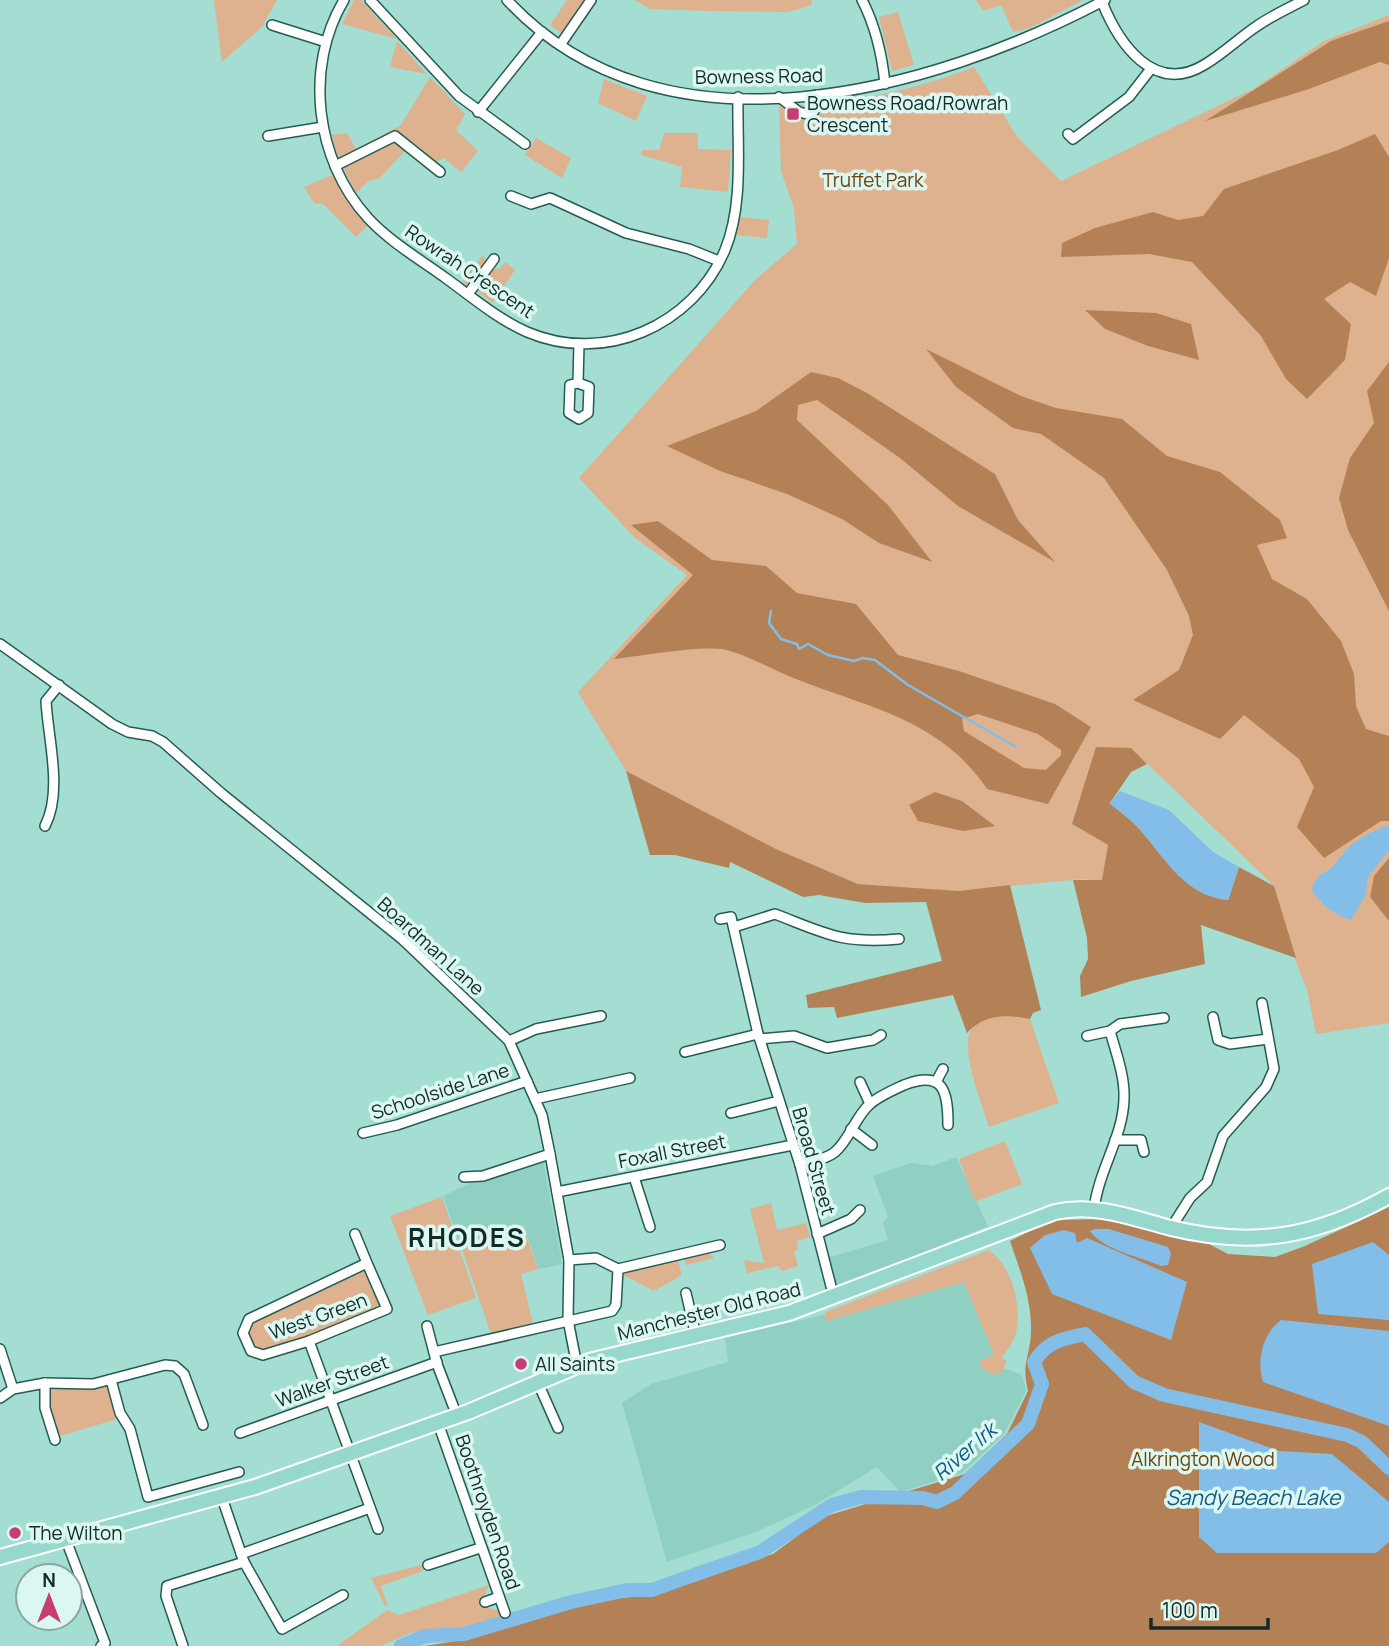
<svg xmlns="http://www.w3.org/2000/svg" width="1389" height="1646" viewBox="0 0 1389 1646" font-family="Manrope,sans-serif">
<style>
.built{fill:#8fd0c3}
.green{fill:#deb28f}
.forest{fill:#b48156;fill-rule:evenodd}
.water{fill:#83bee8}
.lines{fill:none;stroke-linecap:round;stroke-linejoin:round}
.stream{stroke:#83bee8;stroke-width:2.5}
.river{stroke:#83bee8;stroke-width:14}
.minor-casing{stroke:#245c52;stroke-width:12}
.primary-casing{stroke:#fff;stroke-width:18}
.minor{stroke:#fff;stroke-width:9}
.primary{stroke:#97d8cd;stroke-width:14}
.poi-dot{fill:#c73c73;stroke:#dbf7f1;stroke-width:2.5}
.labels{text-anchor:middle;stroke-width:7;stroke-linejoin:round;paint-order:stroke}
.street-label{font-size:19px;fill:#132a26;stroke:#dbf7f1}
.poi-label{font-size:19px;fill:#132a26;stroke:#dbf7f1;text-anchor:start}
.park-label{font-size:19px;fill:#72400b;stroke:#dbf7f1}
.water-label{font-size:21px;font-style:italic;fill:#145981;stroke:#dbf7f1}
.district-label{font-size:26px;font-weight:bold;letter-spacing:2px;fill:#132a26;stroke:#dbf7f1}
</style>
<rect width="100%" height="100%" fill="#a4ddd1"/>
<!-- built -->
<g class="built">
<path d="M956,1157L988,1226L834,1289L827,1258L888,1240L883,1222L888,1217L873,1176L911,1163L932,1166Z"/>
<path d="M543,1159L562,1264L539,1269L523,1225L460,1245L443,1196L479,1179Z"/>
<path d="M958,1262L1001,1367L1022,1375L1026,1391L1004,1434L962,1473L900,1492L877,1467L813,1506L753,1533L667,1562L622,1403L651,1384L728,1362L725,1338L826,1314Z"/>
</g>
<!-- green -->
<g class="green">
<path d="M214,0H277L262,27L222,62Z"/>
<path d="M354,0H361L397,39L342,24Z"/>
<path d="M567,0H584L561,33L550,25Z"/>
<path d="M635,0H811L812,5L788,12L709,11L650,9Z"/>
<path d="M976,0H1083L1030,28L1013,32L1001,5L983,11Z"/>
<path d="M898,12L914,65L892,71L879,17Z"/>
<path d="M1389,15V1023L1316,1034L1307,990L1289,944L1274,886L1131,748L1072,824L1108,845L1102,881L1082,879L959,891L858,884L776,849L626,771L578,692L687,575L635,538L579,478L755,280L797,244L794,208L781,171L779,106C846,105 912,91 974,67L1018,138L1061,181L1253,89L1324,41Z"/>
<path d="M397,41L427,74L390,67Z"/>
<path d="M430,77L465,114L456,130L478,151L461,172L444,158L436,162L413,142L380,178L369,181L356,193L337,155L331,135L347,133L356,149L401,125Z"/>
<path d="M604,79L647,96L636,121L598,103Z"/>
<path d="M664,133H698V149L731,150L728,192L680,187L682,167L641,155L642,150H659Z"/>
<path d="M536,138L571,158L562,178L525,155Z"/>
<path d="M332,175L367,226L356,237L323,204L314,203L304,187Z"/>
<path d="M739,217L769,220L767,238L736,235Z"/>
<path d="M483,255L486,261L483,272L468,286L462,281Z"/>
<path d="M505,262L515,270L492,303L475,289L490,270L500,268Z"/>
<path d="M1007,1013L1030,1019L1059,1103L989,1127C983,1106 954,1037 976,1024C984,1019 997,1017 1007,1013Z"/>
<path d="M1005,1141L1022,1184L975,1202L959,1159Z"/>
<path d="M442,1197L476,1298L428,1315L390,1216Z"/>
<path d="M771,1203L777,1230L806,1223L810,1237L797,1241L798,1250L794,1252L798,1266L782,1271L778,1266L747,1273L744,1260L764,1263L750,1209Z"/>
<path d="M523,1226L538,1269L521,1274L533,1324L491,1334L461,1246Z"/>
<path d="M706,1250L714,1258L686,1265L683,1255Z"/>
<path d="M989,1250C1012,1267 1022,1304 1016,1333C1014,1341 1007,1350 1002,1358L1007,1361L1001,1373L991,1374L983,1369L979,1361L994,1355L964,1282L826,1321L825,1312Z"/>
<path d="M677,1257L682,1275L654,1291L621,1274L623,1271Z"/>
<path d="M366,1269L383,1310L267,1353L256,1351L249,1333L254,1322Z"/>
<path d="M47,1384H109L117,1419L57,1437L47,1406Z"/>
<path d="M421,1565L423,1571L381,1586L388,1606H385L371,1578Z"/>
<path d="M489,1585L484,1597L487,1607L498,1611L501,1616L473,1626L410,1633L381,1646H337L387,1610L399,1615Z"/>
</g>
<!-- forest -->
<g class="forest">
<path d="M1389,21V65L1380,62L1309,89L1205,121L1331,41Z"/>
<path d="M1375,134L1389,157V258L1376,296L1350,282L1324,299L1351,324L1345,360L1307,399L1286,379L1261,336L1192,262L1149,254L1061,257L1062,243L1095,228L1153,212L1178,220L1203,216L1224,189L1338,150Z"/>
<path d="M1085,310L1156,313L1191,324L1199,360L1148,346L1105,329Z"/>
<path d="M926,349L1021,396L1056,408L1122,419L1167,456L1220,472L1280,520L1287,538L1257,545L1272,579L1307,599L1341,641L1354,674L1356,706L1366,729L1389,736V821H1381L1324,858L1297,827L1314,787L1299,759L1244,715L1220,739L1133,700L1179,670L1193,635L1189,616L1167,570L1104,478L1041,434L1013,428L956,387Z"/>
<path d="M1389,362V611L1348,530L1339,498L1350,458L1374,423L1367,391Z"/>
<path d="M811,372L838,378L867,393L995,474L1018,520L1055,562L958,506L900,458L817,400L798,405L797,420L888,505L932,562L879,543L842,519L787,494L720,471L667,446L756,411Z"/>
<path d="M658,521L712,560L766,566L797,593L856,604L898,655L959,671L1055,704L1091,727L1048,804L987,789C940,719 869,708 796,679C775,671 742,652 721,649C695,646 641,656 614,659L693,575L631,525ZM978,714L1038,734L1061,750V755L1046,770L1024,768L964,731L962,719Z"/>
<path d="M1096,747L1131,748L1147,764L1131,772L1110,803C1120,812 1133,821 1142,832C1167,861 1186,896 1228,900L1239,867L1274,886L1296,958L1201,925L1205,964L1131,981L1081,997L1080,976L1088,959L1087,938L1073,880H1102L1108,845L1072,824Z"/>
<path d="M626,771L776,849L858,884L959,891L1010,885L1041,1010L1033,1013L1030,1019C1008,1014 983,1014 967,1033L953,995L837,1018L834,1007L808,1008L806,995L942,961L926,902L865,903L819,895L803,897L730,862L729,868L675,855H650Z"/>
<path d="M935,792L962,801L995,826L963,831L918,821L909,805Z"/>
<path d="M1389,858V921L1370,897L1374,876Z"/>
<path d="M1389,1207V1646H425L474,1638L584,1602L660,1594L725,1568L773,1554L823,1517L965,1474L1007,1434L1028,1391C1021,1361 1030,1359 1031,1332C1032,1300 1020,1270 1010,1241L1052,1220L1105,1219L1209,1244L1228,1254L1275,1257L1305,1246Z"/>
</g>
<!-- water -->
<g class="water">
<path d="M1120,791L1169,810L1213,852L1239,867L1228,900C1186,896 1167,861 1142,832C1133,821 1120,812 1109,803Z"/>
<path d="M1386,826H1389V850L1368,877L1365,896L1351,920C1332,914 1322,905 1311,889L1320,874C1336,869 1338,857 1350,846C1360,837 1373,831 1386,826Z"/>
<path d="M1095,1229H1109L1168,1247L1171,1254L1168,1265L1161,1266C1141,1257 1103,1250 1090,1231Z"/>
<path d="M1064,1230L1075,1233L1077,1243L1087,1238L1187,1282L1171,1340L1052,1294L1030,1248L1045,1235Z"/>
<path d="M1373,1242L1389,1255V1320L1318,1314L1312,1264Z"/>
<path d="M1281,1320L1389,1331V1426L1263,1382C1256,1360 1263,1333 1281,1320Z"/>
<path d="M1199,1422L1279,1451L1332,1454L1389,1502V1542L1376,1553H1217L1199,1537Z"/>
</g>
<g class="lines">
<!-- stream -->
<path class="stream" d="M771,611L769,623L781,639L797,644L799,649L808,644L828,655L854,661L863,658L875,660L908,685L1016,747"/>
<!-- river -->
<path class="river" d="M401,1646L425,1636L464,1634L571,1602L627,1590H652L671,1583L760,1552L832,1505L861,1497L923,1498L937,1502L955,1493L1028,1424L1042,1384L1034,1362C1047,1341 1062,1339 1085,1334L1134,1382L1164,1395L1347,1435L1362,1442L1389,1468"/>
<!-- minor casing -->
<g class="minor-casing">
<g id="minor">
<path d="M344,0C304,67 315,160 368,218C390,242 421,260 447,279C473,298 498,319 527,332C604,365 693,326 725,250C744,204 737,146 738,97"/>
<path d="M370,0L459,96L525,144"/>
<path d="M507,0C662,167 931,92 1105,0"/>
<path d="M862,0C876,27 882,54 885,84"/>
<path d="M1102,2C1119,44 1154,95 1204,65C1223,54 1239,38 1257,26C1271,16 1289,8 1304,0"/>
<path d="M272,25L326,42"/>
<path d="M560,45L591,0"/>
<path d="M779,97L799,112L807,114L814,111L817,95"/>
<path d="M478,112L542,32"/>
<path d="M1068,134L1073,139L1129,97L1150,70"/>
<path d="M268,136L323,127"/>
<path d="M335,166L395,136L440,172"/>
<path d="M511,196L531,204L550,198L626,233L689,249L719,261"/>
<path d="M468,294L494,259"/>
<path d="M578,383L589,387L588,413L579,419L569,413L570,385L578,383L579,344"/>
<path d="M0,644L112,724L128,732L152,736L163,742L221,793L402,939L509,1041L542,1115L550,1154L569,1260L568,1320L577,1366"/>
<path d="M45,826C63,791 48,739 46,701L59,685"/>
<path d="M720,919L731,917L758,1034L800,1165L834,1298"/>
<path d="M734,927L775,914C827,934 841,944 899,939"/>
<path d="M1213,1017L1218,1040L1230,1044L1268,1039"/>
<path d="M1087,1036L1110,1031L1120,1024L1164,1018"/>
<path d="M760,1039L794,1036L827,1048L873,1040L881,1035"/>
<path d="M509,1041L536,1029L601,1016"/>
<path d="M685,1052L758,1034"/>
<path d="M860,1082L870,1104"/>
<path d="M936,1082L943,1069"/>
<path d="M535,1099L630,1078"/>
<path d="M731,1113L779,1101"/>
<path d="M851,1129L872,1145"/>
<path d="M363,1133L397,1125L527,1081"/>
<path d="M1115,1140H1141L1144,1152"/>
<path d="M800,1165C810,1162 827,1159 835,1152C850,1139 855,1117 870,1104C879,1096 893,1090 904,1085C943,1070 948,1090 948,1125"/>
<path d="M464,1177L483,1176L550,1154"/>
<path d="M634,1177L650,1227"/>
<path d="M557,1192L793,1145"/>
<path d="M1094,1209C1099,1169 1123,1137 1124,1099C1125,1076 1116,1053 1110,1031"/>
<path d="M1171,1228L1190,1198L1207,1182L1223,1136L1266,1087L1274,1069L1262,1003"/>
<path d="M355,1234L367,1263L249,1319L243,1333L251,1351L263,1355L309,1341L387,1309L367,1263"/>
<path d="M817,1234L851,1219L860,1210"/>
<path d="M569,1260L596,1258L618,1269L720,1245"/>
<path d="M686,1293L696,1336"/>
<path d="M427,1326L437,1364L457,1416"/>
<path d="M309,1341L378,1529"/>
<path d="M0,1349L13,1389"/>
<path d="M434,1352L612,1311L616,1305L618,1269"/>
<path d="M111,1380L120,1413L130,1429L148,1497L239,1472"/>
<path d="M45,1383L93,1384L165,1365L175,1366L184,1374L203,1425"/>
<path d="M538,1383L558,1428"/>
<path d="M0,1398L13,1389L45,1383V1408L55,1440"/>
<path d="M438,1423L505,1613"/>
<path d="M240,1433L437,1362"/>
<path d="M222,1498L244,1562L282,1629L343,1595"/>
<path d="M66,1540L105,1643L101,1646"/>
<path d="M241,1554L370,1508"/>
<path d="M428,1565L480,1548"/>
<path d="M485,1602L499,1597"/>
<path d="M183,1646L166,1596L167,1586L244,1562"/>
</g>
</g>
<!-- primary casing -->
<g class="primary-casing">
<path id="primary" d="M0,1557L255,1487L468,1412L589,1361L789,1313L1055,1212C1095,1203 1132,1218 1171,1228C1253,1248 1316,1237 1389,1196"/>
</g>
<!-- minor -->
<use href="#minor" class="minor"/>
<!-- primary -->
<use href="#primary" class="primary"/>
</g>
<!-- markers -->
<g class="poi-dot">
<rect x="786" y="107" width="14" height="14" rx="3.5"/>
<circle cx="521" cy="1364" r="7"/>
<circle cx="15" cy="1533" r="7"/>
</g>
<g class="labels">
<!-- street labels -->
<g class="street-label">
<text transform="translate(759 76) rotate(-1)" y="7">Bowness Road</text>
<text transform="translate(470 271) rotate(34)" y="7">Rowrah Crescent</text>
<text transform="translate(431 946) rotate(42)" y="7">Boardman Lane</text>
<text transform="translate(440 1091) rotate(-18)" y="7">Schoolside Lane</text>
<text transform="translate(672 1151) rotate(-11)" y="7">Foxall Street</text>
<text transform="translate(814 1161) rotate(74)" y="7">Broad Street</text>
<text transform="translate(709 1311) rotate(-14)" y="7">Manchester Old Road</text>
<text transform="translate(318 1316) rotate(-20)" y="7">West Green</text>
<text transform="translate(332 1381) rotate(-20)" y="7">Walker Street</text>
<text transform="translate(488 1512) rotate(71)" y="7">Boothroyden Road</text>
</g>
<!-- poi labels -->
<g class="poi-label">
<text x="807" y="110">Bowness Road/Rowrah<tspan x="807" dy="22">Crescent</tspan></text>
<text x="535" y="1371">All Saints</text>
<text x="29" y="1540">The Wilton</text>
</g>
<!-- park labels -->
<g class="park-label">
<text x="873" y="187">Truffet Park</text>
<text x="1203" y="1466">Alkrington Wood</text>
</g>
<!-- water labels -->
<g class="water-label">
<text transform="translate(965 1452) rotate(-41)" y="7">River Irk</text>
<text x="1253" y="1505">Sandy Beach Lake</text>
</g>
<!-- district labels -->
<g class="district-label">
<text x="467" y="1247">RHODES</text>
</g>
</g>
<!-- north arrow -->
<g transform="translate(49 1597)"><circle r="33" fill="#dbf7f1" stroke="#8ba5a0" stroke-width="2"/>
<path d="M0-5L12 26L0 18L-12 26Z" fill="#c73c73"/>
<text y="-10" font-size="19" font-weight="bold" text-anchor="middle" fill="#132a26">N</text>
</g>
<!-- scale -->
<path d="M1151 1618v10h117v-10" fill="none" stroke="#132a26" stroke-width="3.5"/>
<text x="1162" y="1618" font-size="21" fill="#132a26" stroke="#dbf7f1" stroke-width="5" paint-order="stroke">100 m</text>
</svg>
